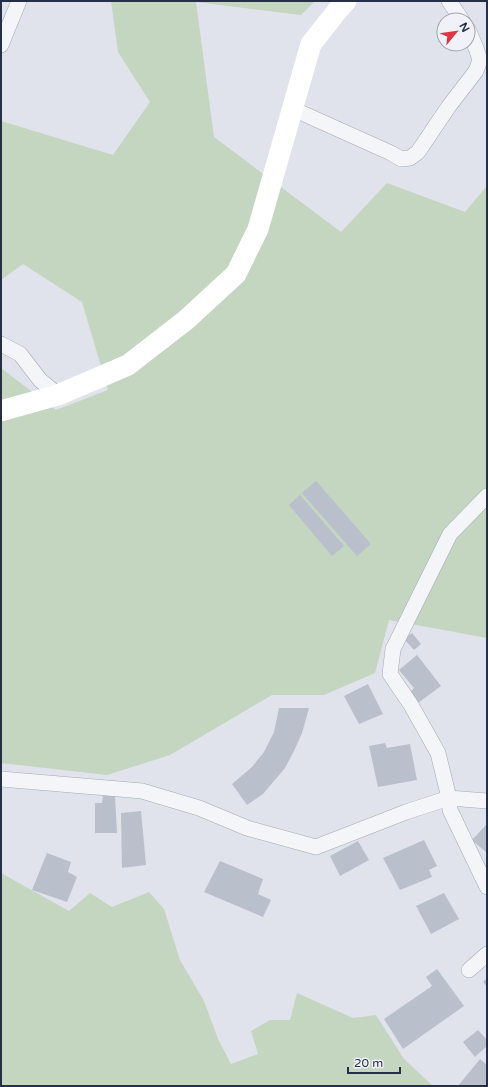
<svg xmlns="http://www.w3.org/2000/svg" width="488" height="1087" viewBox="0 0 488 1087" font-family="'Varela Round',sans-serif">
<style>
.green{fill:#c4d5c0}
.building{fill:#b9bfcb}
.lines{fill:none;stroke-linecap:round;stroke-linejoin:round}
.street-casing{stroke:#a4a9b6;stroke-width:16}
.street{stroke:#f3f5f8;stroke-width:15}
.secondary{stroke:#fff;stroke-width:21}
</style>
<rect width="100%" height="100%" fill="#e0e3eb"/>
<!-- green -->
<g class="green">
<path d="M111,1H315L301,15L196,2L214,137L341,232L387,183L465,212L487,186V638L389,620L375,673L324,695H272L170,755L107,775L1,763V368L56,410L108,390L82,302L23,264L1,280V121L113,155L150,102L118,52Z"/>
<path d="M1,873L69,911L90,893L112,907L149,892L164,909L180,960L204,1001L218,1039L231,1064L258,1054L251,1031L270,1020H290L297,993L353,1018L376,1015L404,1059L433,1086H1Z"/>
</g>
<!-- building -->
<g class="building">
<path d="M316,481L371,544L357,556L302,493Z"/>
<path d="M300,495L344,546L332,556L289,505Z"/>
<path d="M412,633L421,644L414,650L404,639Z"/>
<path d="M417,655L441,686L418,703L410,692L414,688L399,670Z"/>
<path d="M368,684L383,714L359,724L344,696Z"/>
<path d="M279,708H309L302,733L294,751L285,768L263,794L247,805L232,784L252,767L264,752L274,732Z"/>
<path d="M385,743L387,748L410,744L417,780L378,787L369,746Z"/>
<path d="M103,795L115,796L117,833H95V803H102Z"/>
<path d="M141,811L146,865L122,868L121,813Z"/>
<path d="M487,824V853L472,840Z"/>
<path d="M424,840L437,866L429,870L432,877L400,890L383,858Z"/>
<path d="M358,841L369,860L340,876L330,856Z"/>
<path d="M47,853L71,862L68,872L77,877L67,902L32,890Z"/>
<path d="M220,861L263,879L258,894L271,900L263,917L204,892Z"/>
<path d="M444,893L459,919L431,934L416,906Z"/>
<path d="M437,969L464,1006L403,1049L384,1019L432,986L426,977Z"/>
<path d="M487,978V987L483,982Z"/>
<path d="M478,1030L487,1040V1046L475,1057L463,1042Z"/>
<path d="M480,1059L487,1065V1086H458Z"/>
</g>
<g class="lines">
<!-- street casing -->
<g class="street-casing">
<g id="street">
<path d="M449,1L462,20"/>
<path d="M1,45L19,1"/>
<path d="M293,109L391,153L401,159L410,158L418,152L449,106L476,71L480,60L476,48L468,29"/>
<path d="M1,344L20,354L40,380L58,395"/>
<path d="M487,496L450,534L393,649L390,674L411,705L438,753L449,798L450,810L487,887"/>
<path d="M1,779L142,791L199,808L247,828L316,847L406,812L449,798L487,801"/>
<path d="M469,970L487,954"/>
</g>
</g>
<!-- street -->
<use href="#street" class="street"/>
<!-- secondary -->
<path class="secondary" d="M1,411L58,395L128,365L186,320L236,274L258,229L311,44L337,11L346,1"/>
</g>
<!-- border -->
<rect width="488" height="1087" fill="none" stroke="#262f44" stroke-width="4"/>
<!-- north arrow -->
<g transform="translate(456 32) rotate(61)"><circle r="19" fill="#f0f2f8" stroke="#9fa4b0"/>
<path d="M0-3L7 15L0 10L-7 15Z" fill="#dd3744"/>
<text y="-6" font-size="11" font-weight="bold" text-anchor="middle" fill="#262f44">N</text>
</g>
<!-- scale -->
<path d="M348 1067v6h52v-6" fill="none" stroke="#262f44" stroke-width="2"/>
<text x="354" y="1067" font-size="12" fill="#262f44" stroke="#f0f2f8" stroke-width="3" paint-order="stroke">20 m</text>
</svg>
